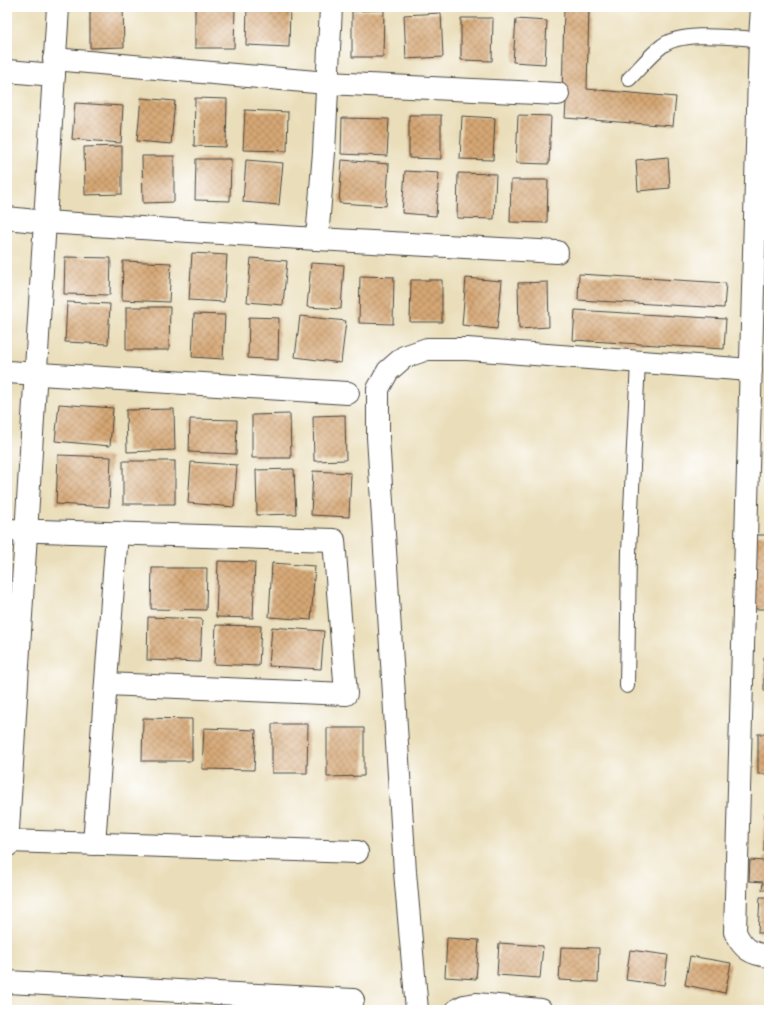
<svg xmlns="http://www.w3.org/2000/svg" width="776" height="1017" viewBox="0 0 776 1017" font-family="Caveat,sans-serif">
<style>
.building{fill:url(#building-cross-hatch)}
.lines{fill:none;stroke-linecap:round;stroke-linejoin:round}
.service-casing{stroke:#484640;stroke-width:16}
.minor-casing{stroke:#484640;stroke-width:24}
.service{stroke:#fff;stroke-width:14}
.minor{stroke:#fff;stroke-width:22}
</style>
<defs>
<pattern id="building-cross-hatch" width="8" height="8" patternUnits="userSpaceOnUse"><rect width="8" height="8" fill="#d6a775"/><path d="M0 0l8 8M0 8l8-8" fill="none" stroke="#ae8860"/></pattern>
</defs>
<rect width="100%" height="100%" fill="#fff"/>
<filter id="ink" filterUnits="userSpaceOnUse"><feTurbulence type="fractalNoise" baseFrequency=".025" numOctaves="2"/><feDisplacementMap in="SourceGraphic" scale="8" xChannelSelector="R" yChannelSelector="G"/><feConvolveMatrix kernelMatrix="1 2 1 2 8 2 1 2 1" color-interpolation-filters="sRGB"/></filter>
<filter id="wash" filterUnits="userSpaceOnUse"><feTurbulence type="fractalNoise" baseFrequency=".012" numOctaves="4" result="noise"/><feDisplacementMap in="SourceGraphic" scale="16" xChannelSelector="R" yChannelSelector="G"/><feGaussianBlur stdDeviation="0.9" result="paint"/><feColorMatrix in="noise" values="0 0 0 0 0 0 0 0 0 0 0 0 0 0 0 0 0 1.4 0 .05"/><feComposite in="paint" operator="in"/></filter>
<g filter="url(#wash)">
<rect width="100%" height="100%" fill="#eadeba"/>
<g id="blocks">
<!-- building -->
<g class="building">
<path d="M90,7H123L124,47L90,48Z"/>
<path d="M195,7H235L234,48H195Z"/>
<path d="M247,7H290L289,47L246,45Z"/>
<path d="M564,7H589L587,89L676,97L673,126L565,118L566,102H562Z"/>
<path d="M384,10L383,57H352V11Z"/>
<path d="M441,13L443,57L406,59L404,15Z"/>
<path d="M461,18H493L492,61L461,60Z"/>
<path d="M516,19L547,21L545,64L513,62Z"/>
<path d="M141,98L175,101L171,144L137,141Z"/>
<path d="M195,98L227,99L226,147L194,146Z"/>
<path d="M75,103L123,106L121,143L72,139Z"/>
<path d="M245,110L288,112L287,151L243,150Z"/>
<path d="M409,115H441V159L409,158Z"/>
<path d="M518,115L551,116L549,164L516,163Z"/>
<path d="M462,116L495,118L493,160L460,159Z"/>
<path d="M342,118L389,119L387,156L341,154Z"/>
<path d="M122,146V194L85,195L84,147Z"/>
<path d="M142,156H174V202L143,203Z"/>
<path d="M668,157L670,188L638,191L636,160Z"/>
<path d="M196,159H231L230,201L195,200Z"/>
<path d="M246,160L283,163L279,205L243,202Z"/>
<path d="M342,160L389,164L386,206L339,203Z"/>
<path d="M405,171L439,173L436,216L402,213Z"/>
<path d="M458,173L496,174L494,219L457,218Z"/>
<path d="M511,180H548L547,223L510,222Z"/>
<path d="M192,253L227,255L224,302L189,300Z"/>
<path d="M65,257L111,258L110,295L64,294Z"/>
<path d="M251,258L287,261L283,305L247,302Z"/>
<path d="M123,261L171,263L169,302L122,300Z"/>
<path d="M311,263L344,265L341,309L307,307Z"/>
<path d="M579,274L726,283L724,308L578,300Z"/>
<path d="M360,276L394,277L393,324L359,323Z"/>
<path d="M466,278L502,281L497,329L462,325Z"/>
<path d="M411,280H442V322H410Z"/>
<path d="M548,282L549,327L519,329L518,283Z"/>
<path d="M67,302L110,304L108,344L65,342Z"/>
<path d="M126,307H170L169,350H126Z"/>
<path d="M575,310L726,319L724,349L573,340Z"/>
<path d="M194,314L225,315L223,359L192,357Z"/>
<path d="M300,316L346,321L341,363L295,357Z"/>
<path d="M249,317L279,318L278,360L248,358Z"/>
<path d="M59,404L113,408L110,446L55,441Z"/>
<path d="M174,409L175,450L127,452L126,410Z"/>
<path d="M290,414L291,458H252V415Z"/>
<path d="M345,415L346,460L314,461L313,416Z"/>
<path d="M190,419L237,420L236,454L189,452Z"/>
<path d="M58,455L111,457L109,507L56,504Z"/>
<rect x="123" y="461" width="52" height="43"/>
<path d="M191,462L237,465L234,507L188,503Z"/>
<path d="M294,469L296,514L257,515L256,470Z"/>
<path d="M313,471L351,473L349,517L311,515Z"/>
<rect x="748" y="535" width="21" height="74"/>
<path d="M218,561L255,562L253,618L216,617Z"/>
<path d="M272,563L315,566L311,620L269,617Z"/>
<path d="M152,568H207L206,610L151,609Z"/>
<path d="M148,617L202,619L200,662L147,660Z"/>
<path d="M216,625L261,626L259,666L214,664Z"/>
<path d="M272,627L324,631L321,669L269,666Z"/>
<path d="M764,657H769V692L764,691Z"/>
<path d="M143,718L192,719V761H142Z"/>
<path d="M272,724H308L307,773H272Z"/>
<path d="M204,728L256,730L254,770L202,769Z"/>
<path d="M327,728H364V776L327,777Z"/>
<rect x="758" y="734" width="11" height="40"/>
<path d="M765,814H769V852H764Z"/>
<path d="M765,857H769V890H762L763,882L749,881L750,860L764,861Z"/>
<path d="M760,897H769V933H758Z"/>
<path d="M447,938L479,940L476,979L445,977Z"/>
<path d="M499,943L543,946L540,978L497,975Z"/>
<path d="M561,947L599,948L598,982L559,980Z"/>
<path d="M630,950L668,955L664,985L626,980Z"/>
<path d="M690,956L731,963L725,993L685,985Z"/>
</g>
</g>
</g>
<g filter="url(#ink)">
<use href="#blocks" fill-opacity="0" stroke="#484640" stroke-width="1"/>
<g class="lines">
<!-- service casing -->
<g class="service-casing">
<g id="service">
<path d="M629,79C640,68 650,55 662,46C682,30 735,38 760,39"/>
<path d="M627,686L629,552L638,361"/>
</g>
</g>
<!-- minor casing -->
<g class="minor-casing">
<g id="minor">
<path d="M762,7L760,39L735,932C743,949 751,954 769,956"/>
<path d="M54,59L327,83L558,94"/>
<path d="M7,71L54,75"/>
<path d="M7,218L45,222L317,239L557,252"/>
<path d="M317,239L324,152L331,7"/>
<path d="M7,372L348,393"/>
<path d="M7,530L334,540L346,694L106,684"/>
<path d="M7,841L357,852"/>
<path d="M94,844L117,533"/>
<path d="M7,846L58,7"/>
<path d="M7,982L353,1000"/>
<path d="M417,1010L405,872L378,437V389L388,371L404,357L427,349H467L751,370"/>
<path d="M457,1010L464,1006L476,1004L541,1010"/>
</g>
</g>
<!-- service -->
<use href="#service" class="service"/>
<!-- minor -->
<use href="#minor" class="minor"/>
</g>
</g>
<!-- margin -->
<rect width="776" height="1017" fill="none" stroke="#fff" stroke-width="24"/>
</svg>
